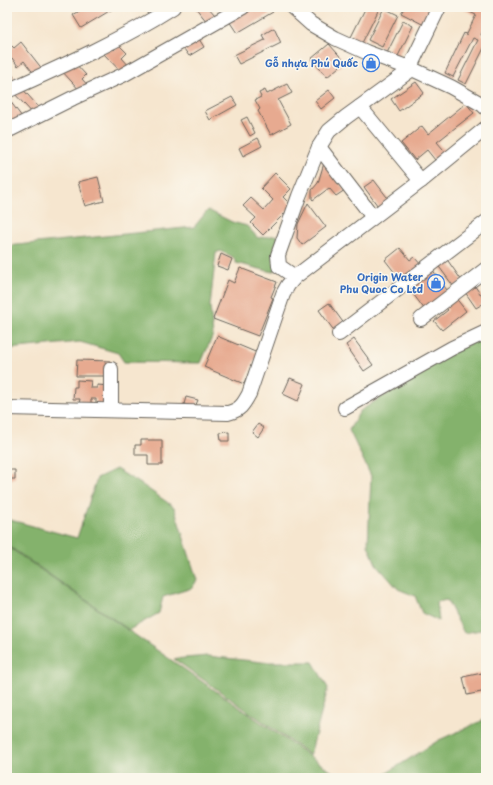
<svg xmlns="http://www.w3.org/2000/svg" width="493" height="785" viewBox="0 0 493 785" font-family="'Playpen Sans',sans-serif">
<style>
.forest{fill:#84b26c;stroke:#506744}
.building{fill:#e7aa90}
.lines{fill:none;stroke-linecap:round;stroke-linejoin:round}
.minor-casing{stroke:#68635b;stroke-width:16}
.minor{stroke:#fff;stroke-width:14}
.labels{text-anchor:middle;stroke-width:3;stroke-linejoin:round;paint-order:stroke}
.shop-label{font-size:10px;font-weight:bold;fill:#366cbe;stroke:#fbf7ec;text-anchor:end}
</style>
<rect width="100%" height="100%" fill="#fbf7ec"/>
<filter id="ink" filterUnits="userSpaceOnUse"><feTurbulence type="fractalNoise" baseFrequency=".025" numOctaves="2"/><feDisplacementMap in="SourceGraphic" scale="8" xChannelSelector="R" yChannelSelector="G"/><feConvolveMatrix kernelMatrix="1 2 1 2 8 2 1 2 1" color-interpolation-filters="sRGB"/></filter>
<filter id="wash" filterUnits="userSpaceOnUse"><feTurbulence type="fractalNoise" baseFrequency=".012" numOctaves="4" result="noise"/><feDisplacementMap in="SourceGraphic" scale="16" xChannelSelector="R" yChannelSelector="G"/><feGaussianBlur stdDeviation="0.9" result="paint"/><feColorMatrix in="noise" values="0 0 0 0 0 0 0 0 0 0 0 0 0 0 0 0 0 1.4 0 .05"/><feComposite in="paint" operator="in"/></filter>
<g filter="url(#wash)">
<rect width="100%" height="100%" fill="#f6e6cf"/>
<!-- forest -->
<g class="forest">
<path d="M208,210L232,222L247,226L258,238L278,235L277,269L272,272L236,263L233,257L220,251L216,253L210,306L213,335L201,363L124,362L118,353L80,342L7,349V246L194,227Z"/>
<path d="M486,336V629L464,633L447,600L437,602L439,621L422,613L415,596L398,589L376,564L368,545L371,476L349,430L360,411L453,351Z"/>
<path d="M116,469L141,484L174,507L197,580L192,588L163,597L159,613L129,630L7,545V519L77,538L97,478Z"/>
<path d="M7,546L341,778H7Z"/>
<path d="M207,656L262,662H313L328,688L310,755L174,659Z"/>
<path d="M486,719V778H379L439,740Z"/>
</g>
<g id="blocks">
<!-- building -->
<g class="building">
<path d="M86,7H116L81,28L73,15Z"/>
<path d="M195,7H208L215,15L207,22Z"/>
<path d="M245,7H270L273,12L237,33L227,18Z"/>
<path d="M366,7H380L362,43L351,37Z"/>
<path d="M405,7H436L426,26L401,13Z"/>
<path d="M459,7H486V24L481,35L486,37V44L466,84L458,80L478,40L473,38L453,77L445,73L464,33L466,35L476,15Z"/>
<path d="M384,8L398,15L382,47L368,40Z"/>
<path d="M403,21L413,26L397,58L387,53Z"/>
<path d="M274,28L281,43L239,64L234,55L265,40L262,35Z"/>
<path d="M199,39L204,47L189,56L184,49Z"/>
<path d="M21,42L43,70L35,75L24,61L18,66L12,58L7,62V50L12,46L14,48Z"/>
<path d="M329,44L345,62L327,77L311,59Z"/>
<path d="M119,45L127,53L122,58L130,67L123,74L103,53L110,46L114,50Z"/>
<path d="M74,62L86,75L82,79L90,88L82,93L61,70Z"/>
<path d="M7,68L14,77L7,82Z"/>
<path d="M416,82L424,93L399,111L391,99Z"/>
<path d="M287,84L292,93L278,100L291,124L271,135L258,111L260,109L255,100L261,97L259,93L265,90L267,94Z"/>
<path d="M21,87L42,111L35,116L14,93Z"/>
<path d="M329,90L335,98L321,109L315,101Z"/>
<path d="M7,97L22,117L7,129Z"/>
<path d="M232,97L237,105L210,120L205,111Z"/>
<path d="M466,103L474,113L437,142L449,156L439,165L427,150L415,160L401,143L422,126L428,134Z"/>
<path d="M247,117L255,133L250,136L241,120Z"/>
<path d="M258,138L262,146L243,156L239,148Z"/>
<path d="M324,163L345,190L336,196L329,188L313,200L312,199V190L318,183Z"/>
<path d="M275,173L291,189L283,197L292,206L263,235L251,223L256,218L243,206L251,198L264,210L273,200L261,188Z"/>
<path d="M98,177L104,201L85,206L78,182Z"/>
<path d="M374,180L390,201L380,209L364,187Z"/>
<path d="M308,203L326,227L302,245L297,238L298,224Z"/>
<path d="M400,248L410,260L414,257L423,267L403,283L385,260Z"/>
<path d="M221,254L232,259L228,270L217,266Z"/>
<path d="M446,258L462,281L454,287L437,264Z"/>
<path d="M240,268L277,282L271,297L273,298L258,336L213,319L228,280L234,283Z"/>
<path d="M432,269L449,293L425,310L408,287Z"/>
<path d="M474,285L486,302L476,308L465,292Z"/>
<path d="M455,297L466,311L442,330L434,321L448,310L444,306Z"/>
<path d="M329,303L345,325L335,332L319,310Z"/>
<path d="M217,336L260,354L253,362L244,384L204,367Z"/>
<path d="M354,339L373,365L364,371L346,345Z"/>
<path d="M77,360L110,361V376H76Z"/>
<path d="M290,378L305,384L298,401L283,394Z"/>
<path d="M77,380L91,381L90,388H97V385L110,386V404H96V399H91V404H79L80,399H73L74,387H77Z"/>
<path d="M186,397L198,400L195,407L184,404Z"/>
<path d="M258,424L264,428L258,437L252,432Z"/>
<path d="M229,432V441H221L220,433Z"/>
<path d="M141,440H162V465H148V455H135V445H141Z"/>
<path d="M7,470H15V479H9V488H7Z"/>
<path d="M482,673L486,691L467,695L463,677Z"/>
</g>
</g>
</g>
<g filter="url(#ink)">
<use href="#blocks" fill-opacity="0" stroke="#68635b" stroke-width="1"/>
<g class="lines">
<!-- minor casing -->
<g class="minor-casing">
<g id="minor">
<path d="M292,7L311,24L335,38L366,52L412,69L451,87L483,105L486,108"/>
<path d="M409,69L439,7"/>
<path d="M7,91C63,66 121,40 173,7"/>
<path d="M360,107L421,181"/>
<path d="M11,129L73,98L123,75L243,7"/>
<path d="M319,147L373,217"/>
<path d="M295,277L279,266L278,255L299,196L319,147L329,131L346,117L412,69"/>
<path d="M421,319L486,269"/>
<path d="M339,334L486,222"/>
<path d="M111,369V410"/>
<path d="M7,408L228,413C240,410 243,405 249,394L283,294L288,285L295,277L421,181L486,128"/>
<path d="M345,408L452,348L486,332"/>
</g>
</g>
<!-- minor -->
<use href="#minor" class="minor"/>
</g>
</g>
<!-- icons -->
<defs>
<g id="shop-ring" transform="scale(0.9)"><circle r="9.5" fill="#fbf7ec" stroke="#3f7fe0" stroke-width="1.5"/><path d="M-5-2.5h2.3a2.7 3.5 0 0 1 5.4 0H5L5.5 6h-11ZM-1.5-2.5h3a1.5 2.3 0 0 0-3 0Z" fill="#3f7fe0"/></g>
</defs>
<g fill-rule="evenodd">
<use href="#shop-ring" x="371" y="63"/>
<use href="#shop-ring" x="436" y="283"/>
</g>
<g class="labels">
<!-- shop labels -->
<g class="shop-label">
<text x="358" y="67">Gỗ nhựa Phú Quốc</text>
<text x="423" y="281">Origin Water<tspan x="423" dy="12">Phu Quoc Co Ltd</tspan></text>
</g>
</g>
<!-- margin -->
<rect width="493" height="785" fill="none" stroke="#fbf7ec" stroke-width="24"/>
</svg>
